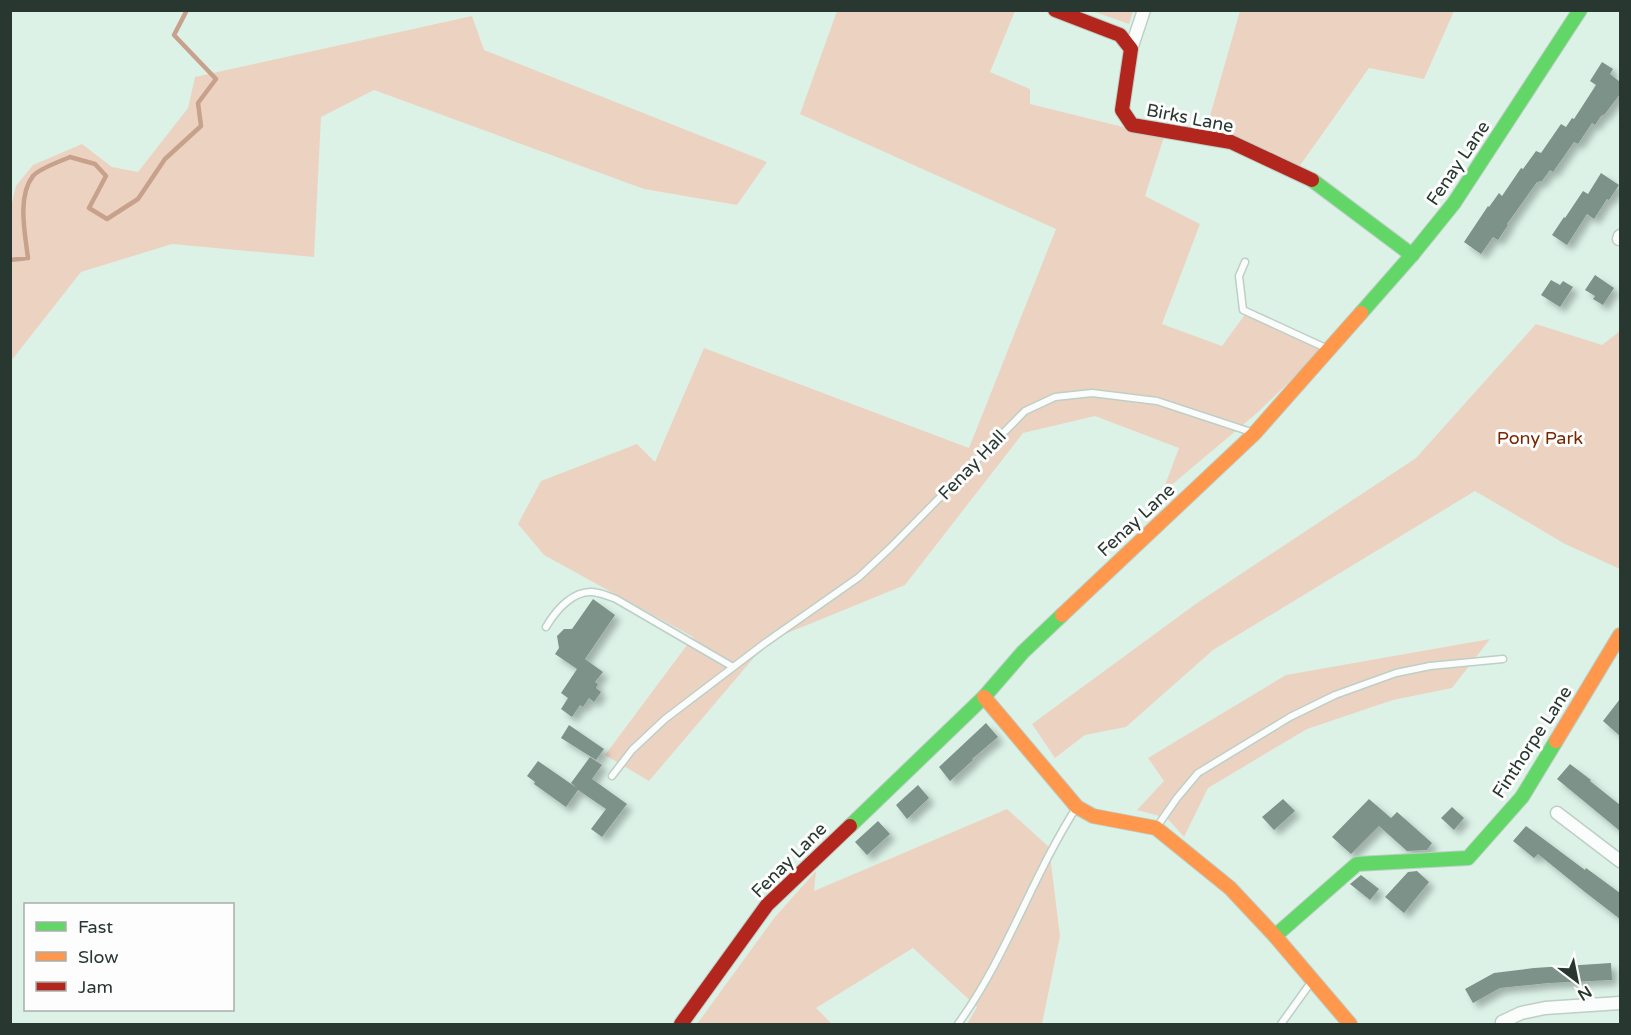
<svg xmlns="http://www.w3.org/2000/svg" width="1631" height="1035" viewBox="0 0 1631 1035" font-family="'Varela Round',sans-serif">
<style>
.green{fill:#ecd3c1}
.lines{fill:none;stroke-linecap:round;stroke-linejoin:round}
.stream{stroke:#c8a18d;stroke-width:4.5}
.building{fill:#7d9288;filter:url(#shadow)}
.lane-casing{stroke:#bdcfc6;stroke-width:9}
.street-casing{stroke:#bdcfc6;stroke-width:15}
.fast-casing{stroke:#bdcfc6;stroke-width:16}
.slow-casing{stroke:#bdcfc6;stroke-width:16}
.jam-casing{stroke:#bdcfc6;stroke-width:16}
.lane{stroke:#fafdfb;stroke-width:6}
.street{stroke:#fafdfb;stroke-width:12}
.fast{stroke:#63d668;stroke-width:14}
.slow{stroke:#ff974d;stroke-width:14}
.jam{stroke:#b3261e;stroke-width:14}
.labels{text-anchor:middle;stroke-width:6;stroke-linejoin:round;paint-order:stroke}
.street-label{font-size:18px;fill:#283830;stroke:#fdfdfd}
.park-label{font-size:18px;fill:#772700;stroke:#fdfdfd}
</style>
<defs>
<filter id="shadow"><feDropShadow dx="5.5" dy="5.5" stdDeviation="3" flood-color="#0004"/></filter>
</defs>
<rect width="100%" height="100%" fill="#dcf2e7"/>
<!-- green -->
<g class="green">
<path d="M837,11H1015L990,72L1030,89V104L1164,137L1145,196L1200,224L1162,324L1222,346L1246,313L1325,347L1257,413L1162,493L1179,448L1095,416L1023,433L905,585L768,641L649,781L605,755L693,637L544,555L518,524L541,481L637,444L655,462L704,348L969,448L1056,229L800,114Z"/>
<path d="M1092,11H1133L1129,24Z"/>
<path d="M1240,11H1454L1424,79L1369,68L1299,167L1206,130Z"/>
<path d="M472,16L484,50L767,162L737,205L644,189L374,90L321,117L314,257L172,244L81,272L11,361V207L16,186L33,165L82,144L112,167L138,172L188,108L195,77Z"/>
<path d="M1536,324L1602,345L1620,331V569L1565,544L1475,491L1213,650L1126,727L1085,735L1055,758L1032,724L1197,603L1416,458Z"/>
<path d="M1490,639L1452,688L1393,700L1307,729L1208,788L1184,837L1167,818L1137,810L1164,781L1148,758L1286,675Z"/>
<path d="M1007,809L1049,847L1060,936L1042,1024H967L977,1007L913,948L816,1008L832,1024H697L775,917L816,871L814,891Z"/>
</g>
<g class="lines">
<!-- stream -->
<path class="stream" d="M10,260L28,258C25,234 17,196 33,176C38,169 61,161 70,157L95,164L106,176L89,208L107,219L138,199L165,159L201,126L198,103L216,79L174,35L187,10"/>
</g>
<!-- building -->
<g class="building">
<path d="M1602,62L1613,69L1610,74L1620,82V94L1605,114L1601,116L1595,125L1592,123L1578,144L1574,142L1553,172L1550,170L1542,181L1537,182L1507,224L1508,225L1498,240L1493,237L1481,254L1464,242L1488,206L1489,207L1499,193L1502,196L1521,168L1523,169L1536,151L1541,153L1561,124L1566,127L1572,118L1574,119L1596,85L1590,81Z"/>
<path d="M1601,173L1619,185L1609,200L1607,199L1594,219L1587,214L1567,245L1552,235L1564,217L1565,218L1583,191L1588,194Z"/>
<path d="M1595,275L1614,288L1603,305L1593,299L1595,296L1585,290Z"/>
<path d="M1551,280L1560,285L1563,281L1573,287L1560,307L1541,295Z"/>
<path d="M593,599L615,615L585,659L603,672L595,682L598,684L596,688L601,692L594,702L589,698L583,707L580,705L572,717L561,709L568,698L561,693L577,669L555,654L559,648L557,636L564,629H572Z"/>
<path d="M1620,699V736L1603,721Z"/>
<path d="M986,723L998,737L972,759L973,760L950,781L939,767Z"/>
<path d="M569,725L604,749L596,760L561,738Z"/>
<path d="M590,757L602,765L592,779L627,804L602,837L591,829L606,809L578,790L566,807L534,784L535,782L527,776L538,761L577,788L571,783Z"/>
<path d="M1570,764L1591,780L1590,781L1620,805V831L1557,779Z"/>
<path d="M918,785L929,798L907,819L896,805Z"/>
<path d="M1283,799L1295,811L1274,830L1262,817Z"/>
<path d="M1369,799L1391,818L1397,812L1432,843L1427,850L1407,851L1379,826L1351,854L1332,837Z"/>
<path d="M1452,807L1464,818L1454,830L1441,818Z"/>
<path d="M878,821L890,834L867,855L855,842Z"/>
<path d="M1526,826L1585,870L1586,868L1620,893V919L1585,892L1538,854L1534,858L1513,841Z"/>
<path d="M1417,871L1429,882L1404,913L1385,897L1408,872Z"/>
<path d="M1361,875L1379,889L1370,900L1350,884Z"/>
<path d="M1611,963L1612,980L1549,983L1500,988L1473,1003L1465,989L1494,973L1534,968Z"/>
</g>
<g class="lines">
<!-- lane casing -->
<g class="lane-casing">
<g id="lane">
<path d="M1245,262L1239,276L1243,310L1328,349"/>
<path d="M546,627C556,610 575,587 598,593C604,594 610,597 616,599L733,667"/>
<path d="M612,776L632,750L665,719L765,643L859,577L891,547L1025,411L1055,397L1092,393L1157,401L1251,432"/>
<path d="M1156,828L1177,798L1198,773L1290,717L1335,695L1396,673L1430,666L1503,659"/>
<path d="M958,1024C1006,958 1032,877 1076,808"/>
<path d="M1281,1024L1312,981"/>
</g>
</g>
<!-- street casing -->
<g class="street-casing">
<g id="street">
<path d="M1131,49L1144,10"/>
<path d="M1619,239L1620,236"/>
<path d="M1557,813L1620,861"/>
<path d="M1502,1022L1521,1013L1545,1008L1620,1003"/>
</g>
</g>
<!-- fast casing -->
<g class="fast-casing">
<g id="fast">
<path d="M1312,180L1412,255"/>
<path d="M1361,313L1412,255L1454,203L1580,10"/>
<path d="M850,826L984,697L1023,652L1062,615"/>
<path d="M1275,936L1357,864L1468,858L1522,797L1556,741"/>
</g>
</g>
<!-- slow casing -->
<g class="slow-casing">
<g id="slow">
<path d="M1062,615L1254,434L1361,313"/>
<path d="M984,697L1077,807L1093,816L1156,828L1230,888L1275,936L1350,1024"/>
<path d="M1556,741L1620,635"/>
</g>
</g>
<!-- jam casing -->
<g class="jam-casing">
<g id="jam">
<path d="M1055,10L1120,35L1131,49L1122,110L1132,125L1231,142L1312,180"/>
<path d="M681,1024L767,905L850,826"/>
</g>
</g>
<!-- lane -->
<use href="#lane" class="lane"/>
<!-- street -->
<use href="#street" class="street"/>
<!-- fast -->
<use href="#fast" class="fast"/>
<!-- slow -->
<use href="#slow" class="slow"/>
<!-- jam -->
<use href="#jam" class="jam"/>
</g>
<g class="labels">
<!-- street labels -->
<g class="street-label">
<text transform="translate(1190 118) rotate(11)" y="6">Birks Lane</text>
<text transform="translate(1458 163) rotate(-56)" y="6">Fenay Lane</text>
<text transform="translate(972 465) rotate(-46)" y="6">Fenay Hall</text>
<text transform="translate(1136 520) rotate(-43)" y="6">Fenay Lane</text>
<text transform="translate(1532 742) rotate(-57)" y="6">Finthorpe Lane</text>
<text transform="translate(789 860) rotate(-45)" y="6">Fenay Lane</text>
</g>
<!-- park labels -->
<g class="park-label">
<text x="1540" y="444">Pony Park</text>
</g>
</g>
<!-- border -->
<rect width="1631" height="1035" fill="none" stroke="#283830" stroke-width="24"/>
<!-- legend -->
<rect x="24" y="903" width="210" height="108" fill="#fdfdfd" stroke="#a8aeab" stroke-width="1.5"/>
<rect x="36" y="922" width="30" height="9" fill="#63d668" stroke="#a8aeab" stroke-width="1.5"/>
<text x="78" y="933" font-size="18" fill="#283830">Fast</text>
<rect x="36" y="952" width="30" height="9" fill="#ff974d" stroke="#a8aeab" stroke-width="1.5"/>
<text x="78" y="963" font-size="18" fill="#283830">Slow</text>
<rect x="36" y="982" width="30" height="9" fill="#b3261e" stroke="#a8aeab" stroke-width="1.5"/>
<text x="78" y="993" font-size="18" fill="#283830">Jam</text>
<!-- north arrow -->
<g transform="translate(1577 981) rotate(148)" stroke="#fdfdfd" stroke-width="4.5" paint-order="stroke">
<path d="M0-4.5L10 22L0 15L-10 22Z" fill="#283830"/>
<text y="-9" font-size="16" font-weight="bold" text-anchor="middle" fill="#283830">N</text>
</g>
</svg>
